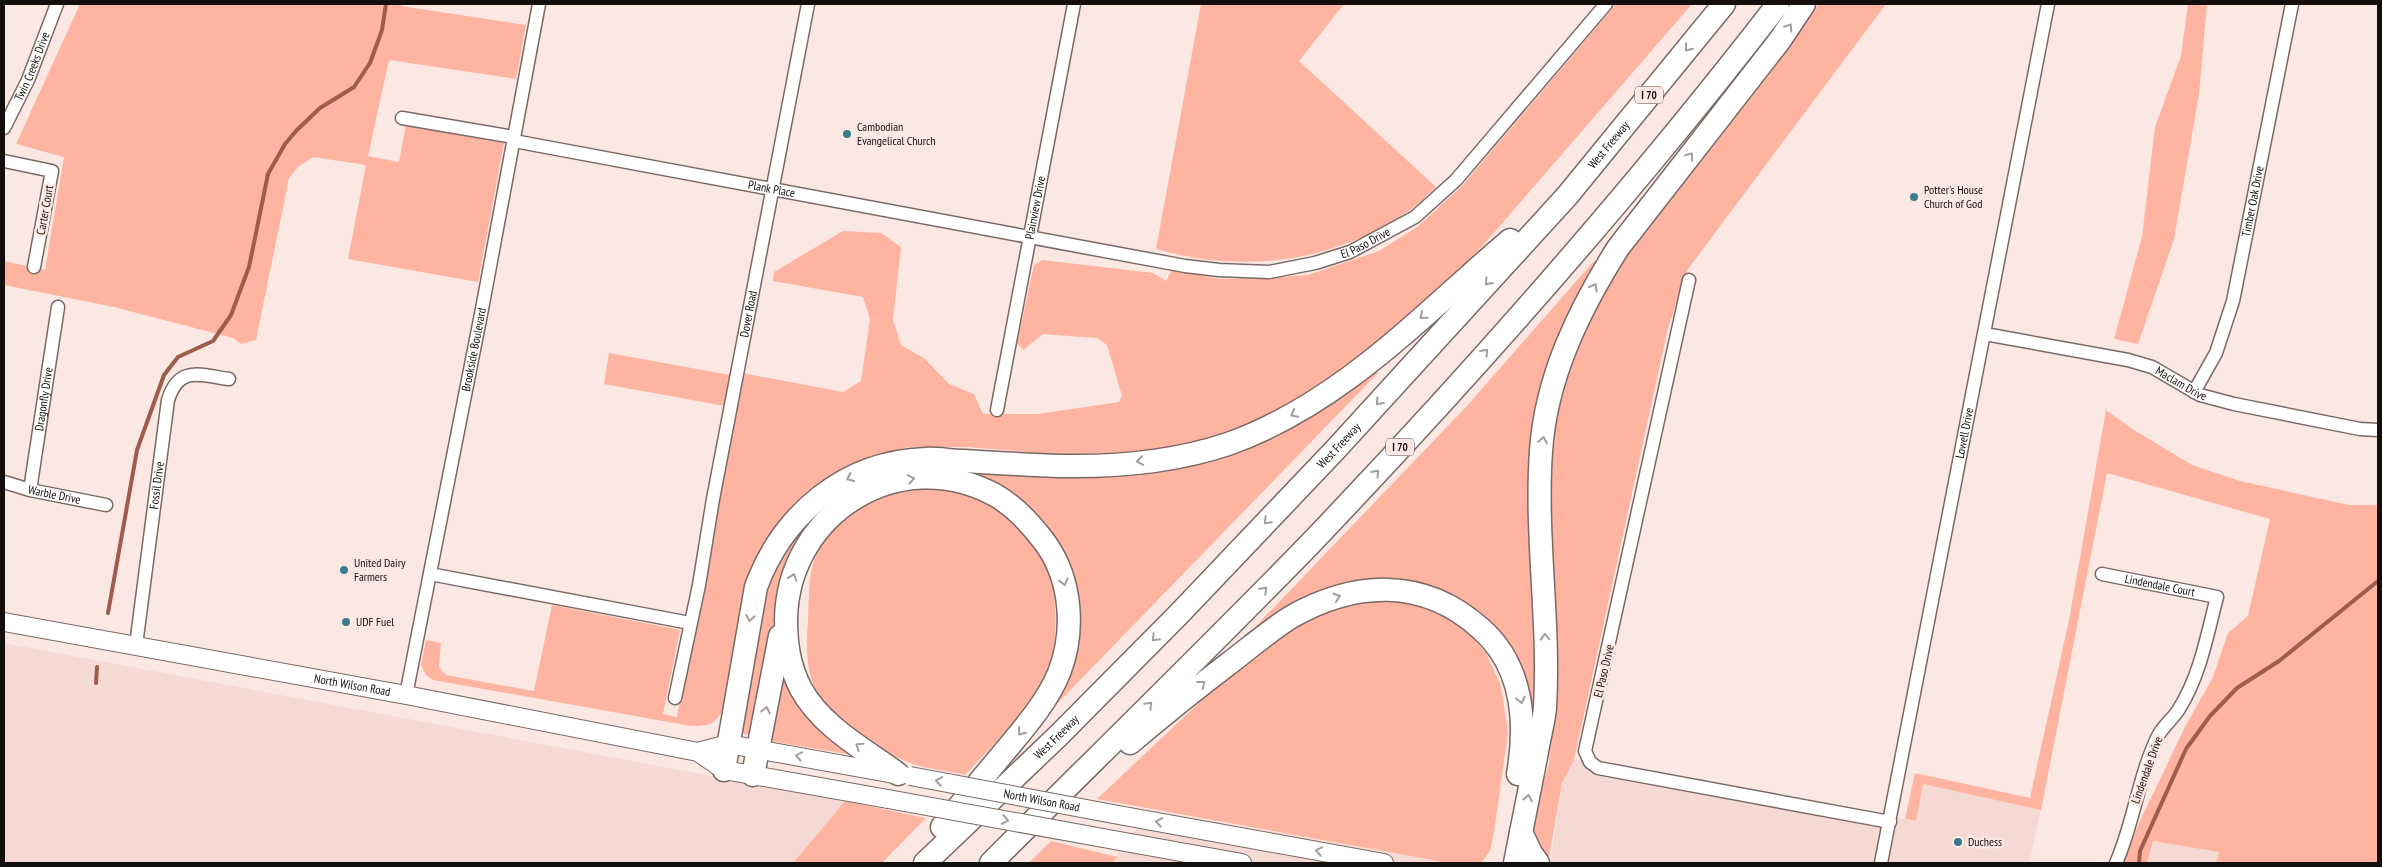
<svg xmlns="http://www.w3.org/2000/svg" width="2382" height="867" viewBox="0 0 2382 867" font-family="'PT Sans Narrow',sans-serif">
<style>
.built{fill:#f5dad3}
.green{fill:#feb4a0}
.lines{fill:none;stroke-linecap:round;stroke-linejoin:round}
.stream{stroke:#9e5c4c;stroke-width:4}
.minor-casing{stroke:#796965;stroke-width:15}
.secondary-casing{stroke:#796965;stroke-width:20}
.motorway-casing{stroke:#796965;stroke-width:25}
.minor{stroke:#fff;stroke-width:12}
.secondary{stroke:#fff;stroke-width:18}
.motorway{stroke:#fff;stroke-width:22}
.secondary-bridge-casing{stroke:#796965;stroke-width:20;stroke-linecap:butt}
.secondary-bridge{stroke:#fff;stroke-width:18}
.oneway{stroke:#a19f9e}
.poi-dot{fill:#397c8c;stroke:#fbe8e3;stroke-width:2}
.labels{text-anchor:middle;stroke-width:5;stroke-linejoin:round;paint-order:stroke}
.shield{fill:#fbe8e3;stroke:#594f4c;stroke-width:1}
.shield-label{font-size:11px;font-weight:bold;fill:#140e0c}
.street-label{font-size:12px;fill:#140e0c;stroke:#fbe8e3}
.poi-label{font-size:12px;fill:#140e0c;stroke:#fbe8e3;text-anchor:start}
</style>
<rect width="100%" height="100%" fill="#fbe8e3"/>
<!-- built -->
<g class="built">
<path d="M4,643L845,801L793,863H4Z"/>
<path d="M1574,760L1915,821L1923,784L2041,810L2029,863H1550L1562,783Z"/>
<path d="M1150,810L1449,863H1111Z"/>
<path d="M2153,841L2219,852L2216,863H2147Z"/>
</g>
<!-- green -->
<g class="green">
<path d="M80,4H401V6L526,25L516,79L389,60L368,156L399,162L406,125L504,143L478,282L348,259L366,165L313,157L298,167L289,178L256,340L241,344L233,338L114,307L4,285V261L45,270L64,157L16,144Z"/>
<path d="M1201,4H1344L1299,61L1436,187C1427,195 1418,205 1407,212C1333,263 1241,274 1156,249Z"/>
<path d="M1616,4H1692L1485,243L1427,304L1321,389L1259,421L1206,440L1160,450L1073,456L968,447H909L867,457L830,476L797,501L771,533L754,563L745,587L724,708C714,725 710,726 691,726L433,680L426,675L421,665L426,640L441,643L439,667L446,675L534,691L552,605L680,630L663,714L677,717L742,373L843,392L861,381L870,319L863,297L773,281L774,272L843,231L881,233L901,247L893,320L901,345L925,359L949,384L974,394L983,414H1038L1119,402L1122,396L1107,345L1097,338L1043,334L1023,350L1017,343L1034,265L1042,260L1153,273L1166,281L1172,270L1220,279L1269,278L1308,275L1379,251L1417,227L1462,186Z"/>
<path d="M1819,4H1886L1688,269L1668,328L1574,760L1562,783L1548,863L1535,843L1531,820L1549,764L1554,701L1551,476L1554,437L1562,390L1581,333L1616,271L1653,216L1771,71Z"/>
<path d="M2188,4H2207L2199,94L2174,239L2138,344L2114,339L2142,237L2155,127L2181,56Z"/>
<path d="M1594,261L1597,263L1551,372L1539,678L1536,712L1530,711C1521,689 1515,662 1502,641C1474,592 1405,571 1352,581C1317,588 1285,613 1254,631L1256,626L1466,407Z"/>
<path d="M609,353L730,375L725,406L604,384Z"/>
<path d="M1374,370L1378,373L1052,709L1075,585L984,481L961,469L1149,470Z"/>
<path d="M2106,410L2134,430L2192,465L2240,481L2349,505H2378V863H2216L2219,852L2153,841L2147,863H2123L2139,823L2185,727L2213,677L2228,633L2248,616L2270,519L2107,473L2041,810L1923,784L1916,821L1905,819L1915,773L2030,798L2069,620Z"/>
<path d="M920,487C946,491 974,493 997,507C1043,535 1058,580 1055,630C1055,644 1053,659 1047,671C1027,711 995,743 965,775C948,771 929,769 913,764C883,754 839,723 821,698C805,676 806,646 808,621C809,604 808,584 812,568C825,518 873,495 920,487Z"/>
<path d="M825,504L785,570L777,602L755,729L746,735L740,732C750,678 757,588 788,543C798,529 813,516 825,504Z"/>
<path d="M1398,599L1438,611L1463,626L1486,653L1501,686L1508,732L1494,832L1490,851L1481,863H1449L1097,799L1219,684L1291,628L1338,606L1363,600Z"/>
<path d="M782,655L853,755L770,741Z"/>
<path d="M845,801L926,818L882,863H793Z"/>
<path d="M1051,841L1118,857L1111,863H1029Z"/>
</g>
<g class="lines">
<!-- stream -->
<g class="stream">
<path d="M108,613L137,450L164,375L178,357L213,341L231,315L249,267L268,174L285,144L297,130L320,108L354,87L370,63L382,30L386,4"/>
<path d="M96,683L97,667"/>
<path d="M2139,863L2140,851L2186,749L2210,716L2237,688L2279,661L2378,581"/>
</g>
<!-- minor casing -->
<g class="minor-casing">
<g id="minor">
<path d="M402,118L514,137"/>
<path id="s1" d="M4,128L28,80L57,4"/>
<path id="s2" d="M514,141L1185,266L1219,270L1269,272L1315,263L1350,252L1415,217L1456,180L1606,4"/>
<path d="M4,161L52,171L34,267"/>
<path d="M1689,280L1585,751L1590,762L1598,768L1890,822"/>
<path id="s3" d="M1985,334L2128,360L2152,367L2200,395L2234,404L2360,429L2378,430"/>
<path id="s4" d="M2194,392L2216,353L2233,301L2292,4"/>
<path id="s5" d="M997,410L1074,4"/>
<path id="s6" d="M4,482L30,490L106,505"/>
<path id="s7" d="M30,490L58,307"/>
<path d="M430,574L690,623"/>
<path id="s8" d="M2102,574L2217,597C2207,635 2200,676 2179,709C2173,719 2163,726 2158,736C2138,777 2134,823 2116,863"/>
<path id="s9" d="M136,645L168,400C179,365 200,375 229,379"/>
<path id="s10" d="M406,695L482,309L539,4"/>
<path id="s11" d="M675,698L699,585L713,499L808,4"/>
<path id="s12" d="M1881,863L2048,4"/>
</g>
</g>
<!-- secondary casing -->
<g class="secondary-casing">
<g id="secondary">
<path id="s13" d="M4,622L406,695L698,752L724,770L888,799"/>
<path d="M698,752L728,744L894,774"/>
<path d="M1124,816L1384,863"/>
<path d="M1103,838L1242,863"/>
</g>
</g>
<!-- motorway casing -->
<g class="motorway-casing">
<g id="motorway">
<path d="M1130,743C1162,716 1194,690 1227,665C1248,649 1269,631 1291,617C1355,581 1423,577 1480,628C1523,665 1527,722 1518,774"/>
<path d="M724,770L756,587C783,514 845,462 925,459C938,458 951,461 965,461C997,463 1030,465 1062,466C1116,467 1177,461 1228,444C1341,404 1422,315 1510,240"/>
<path d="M898,774C864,749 822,727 801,689C789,666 786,644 786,619C788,513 899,443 995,495C1016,507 1032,525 1046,544C1072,581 1075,632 1059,673C1047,702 1025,727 1005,751C984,776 963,802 942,827"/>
<path d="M753,775L780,636"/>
<path d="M1521,832L1531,853L1538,863"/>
<path id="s14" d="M925,863L1058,736L1179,614L1336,449L1567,196L1724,4"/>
<path d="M991,863C1097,757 1205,652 1310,544C1474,372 1633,192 1778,4"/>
<path d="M1515,863C1522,826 1530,789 1537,752C1539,737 1544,722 1545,707C1550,622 1535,536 1541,451C1546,377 1579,310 1618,248L1780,40L1804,4"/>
</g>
</g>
<!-- minor -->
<use href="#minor" class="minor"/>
<!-- secondary -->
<use href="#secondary" class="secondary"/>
<!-- motorway -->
<use href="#motorway" class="motorway"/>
<!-- secondary-bridge casing -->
<g class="secondary-bridge-casing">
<g id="secondary-bridge">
<path id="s15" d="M910,776L1124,816"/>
<path d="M888,799L1103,838"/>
</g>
</g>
<!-- secondary-bridge -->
<use href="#secondary-bridge" class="secondary-bridge"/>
</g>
<!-- one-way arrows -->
<defs><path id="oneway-chevron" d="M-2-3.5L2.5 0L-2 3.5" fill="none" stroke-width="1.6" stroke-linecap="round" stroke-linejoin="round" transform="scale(1.25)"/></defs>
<g class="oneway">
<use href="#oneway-chevron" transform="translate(1789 27) rotate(-57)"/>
<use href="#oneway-chevron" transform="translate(1688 48) rotate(129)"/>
<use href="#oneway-chevron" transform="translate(1690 156) rotate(-52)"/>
<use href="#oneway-chevron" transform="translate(1488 282) rotate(132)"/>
<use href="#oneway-chevron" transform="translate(1594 287) rotate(-61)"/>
<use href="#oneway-chevron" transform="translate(1423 316) rotate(139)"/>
<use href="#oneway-chevron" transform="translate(1485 352) rotate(-48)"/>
<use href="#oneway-chevron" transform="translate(1379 402) rotate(132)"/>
<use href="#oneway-chevron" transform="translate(1294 414) rotate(153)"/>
<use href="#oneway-chevron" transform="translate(1543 440) rotate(-81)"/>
<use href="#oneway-chevron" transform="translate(1140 461) rotate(172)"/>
<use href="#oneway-chevron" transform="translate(1376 473) rotate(-48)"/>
<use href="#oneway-chevron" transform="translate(850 478) rotate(155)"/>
<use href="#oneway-chevron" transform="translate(911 479) rotate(-11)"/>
<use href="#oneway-chevron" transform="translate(1267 521) rotate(134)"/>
<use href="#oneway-chevron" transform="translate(793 577) rotate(-71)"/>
<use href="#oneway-chevron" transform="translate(1064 582) rotate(76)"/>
<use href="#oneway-chevron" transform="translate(1264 590) rotate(-45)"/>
<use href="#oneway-chevron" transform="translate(1337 597) rotate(-18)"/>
<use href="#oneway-chevron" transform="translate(750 618) rotate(100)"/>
<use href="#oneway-chevron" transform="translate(1545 637) rotate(-92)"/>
<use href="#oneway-chevron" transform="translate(1155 638) rotate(135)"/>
<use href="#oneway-chevron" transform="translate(1202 684) rotate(-38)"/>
<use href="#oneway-chevron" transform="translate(1521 700) rotate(78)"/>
<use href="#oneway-chevron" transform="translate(1149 705) rotate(-45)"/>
<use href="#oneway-chevron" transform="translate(766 710) rotate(-79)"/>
<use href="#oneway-chevron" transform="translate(1021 732) rotate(129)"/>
<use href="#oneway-chevron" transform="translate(859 746) rotate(-145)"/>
<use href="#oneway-chevron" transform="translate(799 756) rotate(-169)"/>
<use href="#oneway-chevron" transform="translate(939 781) rotate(-170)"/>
<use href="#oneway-chevron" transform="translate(1528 798) rotate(-78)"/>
<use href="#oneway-chevron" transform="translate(1005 820) rotate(10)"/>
<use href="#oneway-chevron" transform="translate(1159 822) rotate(-170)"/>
<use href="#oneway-chevron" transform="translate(1319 851) rotate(-169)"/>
</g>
<!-- markers -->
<g class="poi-dot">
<circle cx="847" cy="134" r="5"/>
<circle cx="1914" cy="197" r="5"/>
<circle cx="344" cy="570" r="5"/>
<circle cx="346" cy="622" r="5"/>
<circle cx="1958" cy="842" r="5"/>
</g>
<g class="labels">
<!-- shield labels -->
<g class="shield">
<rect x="1635" y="86.5" width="28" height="17" rx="4"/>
<rect x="1386" y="438.5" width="28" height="17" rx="4"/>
</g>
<g class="shield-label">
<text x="1649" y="99">I 70</text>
<text x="1400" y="451">I 70</text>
</g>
<!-- street labels -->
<g class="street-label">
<text dy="4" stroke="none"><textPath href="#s1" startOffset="68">Twin Creeks Drive</textPath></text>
<text dy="4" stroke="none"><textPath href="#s14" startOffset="992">West Freeway</textPath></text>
<text dy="4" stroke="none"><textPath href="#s2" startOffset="262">Plank Place</textPath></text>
<text dy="4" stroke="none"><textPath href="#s4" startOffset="201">Timber Oak Drive</textPath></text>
<text dy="4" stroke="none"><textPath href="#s5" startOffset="206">Plainview Drive</textPath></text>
<text transform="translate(45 210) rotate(-80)" y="4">Carter Court</text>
<text dy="4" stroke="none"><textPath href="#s2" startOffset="868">El Paso Drive</textPath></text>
<text dy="4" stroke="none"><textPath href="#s11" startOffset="391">Dover Road</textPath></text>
<text dy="4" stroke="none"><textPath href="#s10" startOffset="352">Brookside Boulevard</textPath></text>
<text dy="4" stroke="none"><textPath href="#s3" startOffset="204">Maclam Drive</textPath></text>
<text dy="4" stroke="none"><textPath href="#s7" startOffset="92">Dragonfly Drive</textPath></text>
<text dy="4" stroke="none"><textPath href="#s12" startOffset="438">Lowell Drive</textPath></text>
<text dy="4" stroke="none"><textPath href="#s14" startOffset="588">West Freeway</textPath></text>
<text dy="4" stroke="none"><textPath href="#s9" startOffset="161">Fossil Drive</textPath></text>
<text dy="4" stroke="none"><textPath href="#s6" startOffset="52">Warble Drive</textPath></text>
<text dy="4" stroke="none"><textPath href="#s8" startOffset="59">Lindendale Court</textPath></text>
<text transform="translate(1604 671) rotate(-77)" y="4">El Paso Drive</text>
<text dy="4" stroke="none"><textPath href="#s13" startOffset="354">North Wilson Road</textPath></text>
<text dy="4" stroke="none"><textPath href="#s14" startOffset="182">West Freeway</textPath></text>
<text transform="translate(2147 770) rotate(-70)" y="4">Lindendale Drive</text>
<text dy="4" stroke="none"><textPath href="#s15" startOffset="134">North Wilson Road</textPath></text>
</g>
<!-- poi labels -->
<g class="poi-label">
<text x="857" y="131">Cambodian<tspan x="857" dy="14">Evangelical Church</tspan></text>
<text x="1924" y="194">Potter's House<tspan x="1924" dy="14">Church of God</tspan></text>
<text x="354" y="567">United Dairy<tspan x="354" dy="14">Farmers</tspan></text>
<text x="356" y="626">UDF Fuel</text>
<text x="1968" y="846">Duchess</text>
</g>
</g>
<!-- border -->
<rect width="2382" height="867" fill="none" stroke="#140e0c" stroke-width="10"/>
</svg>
